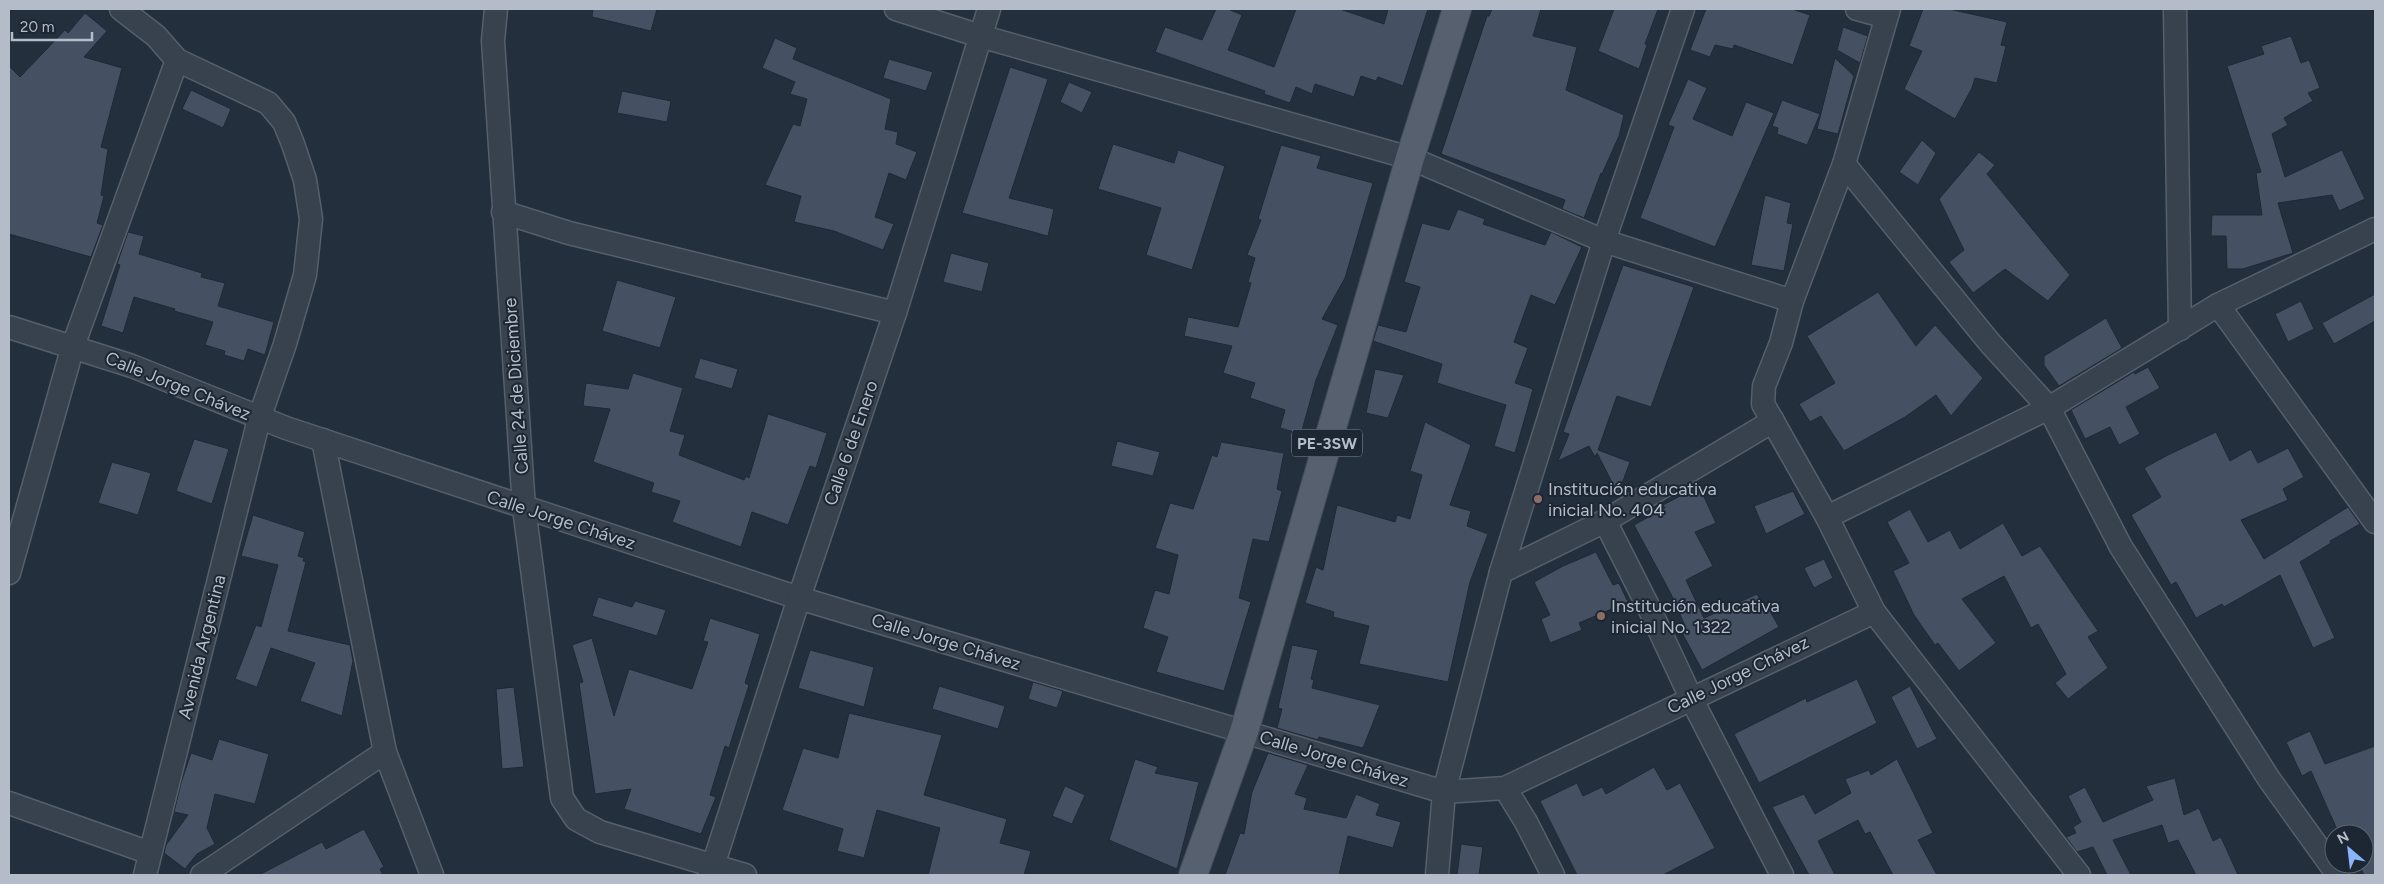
<svg xmlns="http://www.w3.org/2000/svg" width="2384" height="884" viewBox="0 0 2384 884" font-family="Figtree,sans-serif">
<style>
.building{fill:#455162;stroke:#1f2835}
.lines{fill:none;stroke-linecap:round;stroke-linejoin:round}
.street-casing{stroke:#565f6c;stroke-width:25}
.primary-casing{stroke:#414a57;stroke-width:30}
.street{stroke:#38414e;stroke-width:22}
.primary{stroke:#56606e;stroke-width:28}
.education-dot{fill:#8d6e63;stroke:#1d2633;stroke-width:2}
.labels{text-anchor:middle;stroke-width:4;stroke-linejoin:round;paint-order:stroke}
.shield{fill:#1d2633;stroke:#878f9c;stroke-width:1}
.shield-label{font-size:16px;font-weight:bold;fill:#b4bcc9}
.street-label{font-size:18px;fill:#b4bcc9;stroke:#1d2633}
.poi-label{font-size:18px;fill:#b4bcc9;stroke:#1d2633;text-anchor:start}
</style>
<rect width="100%" height="100%" fill="#242f3e"/>
<!-- building -->
<g class="building">
<path d="M593,9H657L651,31L592,17Z"/>
<path d="M1216,9H1228L1242,15L1228,50L1274,67L1296,9H1340L1384,24L1388,9H1428L1403,86L1378,77L1376,81L1361,76L1354,97L1315,84L1312,94L1296,87L1290,103L1264,94L1265,91L1155,52L1165,27L1202,40Z"/>
<path d="M1492,9H1541L1533,36L1577,47L1566,90L1624,115L1619,136L1602,174L1601,173L1584,218L1562,209L1565,200L1441,154L1487,16H1489Z"/>
<path d="M1614,9H1658L1645,44L1647,45L1639,69L1598,51Z"/>
<path d="M1706,9H1792L1810,15L1793,65L1734,45L1733,49L1715,45L1710,57L1690,50Z"/>
<path d="M1923,9H1949L2007,22L2001,45L2006,46L1997,83L1975,78L1972,88L1955,119L1904,89L1922,51L1909,46Z"/>
<path d="M85,13L107,31L84,57L122,68L101,147L108,149L101,195L104,196L97,223L103,225L91,257L9,234V66L20,77L65,30L68,33Z"/>
<path d="M1843,27L1868,36L1860,63L1837,50Z"/>
<path d="M2291,36L2301,63L2309,60L2320,88L2308,93L2313,101L2284,118L2288,125L2272,134L2285,177L2342,150L2365,199L2339,211L2332,195L2278,203L2293,253L2243,269H2227L2226,236H2211L2212,215H2262L2256,173L2261,172L2227,66L2264,54L2261,46Z"/>
<path d="M775,38L797,48L793,59L891,99L885,129L898,132L896,144L917,152L906,180L889,173L875,217L894,224L883,250L834,231L794,222L801,196L765,185L793,124L800,126L807,99L790,94L795,82L762,68Z"/>
<path d="M1835,58L1854,76L1838,134L1817,129Z"/>
<path d="M889,59L933,72L926,91L883,78Z"/>
<path d="M1010,67L1048,79L1009,198L1054,209L1048,236L962,213Z"/>
<path d="M1688,79L1707,88L1693,119L1732,136L1746,102L1774,113L1715,247L1640,218L1674,127L1668,125Z"/>
<path d="M1069,82L1092,92L1082,113L1060,102Z"/>
<path d="M191,90L231,109L223,128L182,109Z"/>
<path d="M622,91L671,101L667,122L617,113Z"/>
<path d="M1782,100L1820,114L1807,145L1777,134L1778,128L1772,126Z"/>
<path d="M1922,140L1936,153L1918,185L1899,172Z"/>
<path d="M1113,144L1174,163L1178,150L1225,166L1192,270L1146,255L1161,208L1098,189Z"/>
<path d="M1281,145L1321,156L1317,168L1373,183L1345,278L1322,319L1338,325L1316,380L1301,434L1280,428L1285,410L1250,398L1255,383L1223,373L1232,346L1184,336L1188,317L1238,327L1251,283L1248,282L1255,258L1247,255L1261,220L1258,219Z"/>
<path d="M1979,152L1995,165L1987,174L2070,275L2048,301L2005,269L1973,293L1949,262L1964,250L1939,199Z"/>
<path d="M1765,195L1791,203L1787,223L1793,224L1784,271L1751,265Z"/>
<path d="M1458,209L1485,219L1483,224L1545,245L1551,232L1582,247L1555,305L1531,295L1514,342L1528,348L1515,383L1533,389L1515,453L1494,446L1506,405L1437,383L1442,364L1373,341L1378,325L1406,332L1420,287L1404,282L1422,223L1449,230Z"/>
<path d="M128,232L144,236L139,254L202,273L201,277L225,283L218,306L274,322L265,355L248,349L244,361L224,355L225,351L205,345L213,322L174,311L175,309L134,297L123,333L101,326L120,265L117,264Z"/>
<path d="M951,253L989,263L982,292L943,282Z"/>
<path d="M1623,265L1694,287L1651,407L1617,396L1598,450L1630,462L1618,494L1597,453L1595,457L1589,446L1558,461L1569,434L1563,432Z"/>
<path d="M617,280L676,297L660,348L602,331Z"/>
<path d="M1878,292L1916,346L1935,325L1983,378L1951,416L1936,395L1905,417L1844,451L1821,416L1810,422L1799,404L1835,383L1807,336Z"/>
<path d="M2375,294V321L2334,344L2322,323Z"/>
<path d="M2301,301L2314,329L2288,342L2275,314Z"/>
<path d="M2106,318L2122,348L2059,386L2044,365V356Z"/>
<path d="M700,358L738,369L732,389L694,378Z"/>
<path d="M2148,367L2160,388L2126,407L2140,434L2119,445L2110,427L2085,439L2071,410L2134,372L2135,374Z"/>
<path d="M1375,369L1404,375L1388,418L1366,413Z"/>
<path d="M633,373L683,388L670,431L685,435L679,455L744,480L746,476L749,478L768,414L827,433L816,468L810,466L788,525L752,512L741,547L672,522L680,501L651,492L654,483L593,462L610,409L583,406L586,383L628,389Z"/>
<path d="M1425,422L1471,445L1450,505L1471,511L1467,526L1488,534L1470,582L1448,682L1359,664L1369,626L1333,617L1334,612L1305,603L1316,567L1323,570L1337,505L1395,522L1397,515L1410,519L1422,475L1410,471Z"/>
<path d="M2216,432L2230,461L2251,449L2258,463L2288,448L2304,477L2283,489L2288,500L2241,520L2264,559L2348,507L2360,524L2330,541L2331,543L2300,562L2335,638L2313,648L2280,575L2224,607L2222,604L2196,618L2176,582L2171,585L2131,515L2161,497L2144,468L2166,456Z"/>
<path d="M194,439L229,449L212,504L176,491Z"/>
<path d="M1117,441L1160,452L1153,476L1111,466Z"/>
<path d="M1221,442L1284,453L1277,489L1282,491L1269,542L1253,539L1239,598L1251,602L1224,691L1156,672L1168,637L1143,628L1155,590L1169,594L1178,555L1155,548L1170,503L1193,509L1212,455L1217,457Z"/>
<path d="M112,462L151,473L138,515L98,503Z"/>
<path d="M1699,486L1716,523L1695,532L1713,566L1686,580L1704,618L1757,594L1765,609L1768,608L1779,627L1702,670L1680,629L1685,626L1671,594L1634,525L1665,508L1663,505Z"/>
<path d="M1793,491L1805,514L1766,534L1754,506Z"/>
<path d="M1910,509L1928,542L1950,530L1960,549L2003,523L2022,556L2040,546L2098,631L2088,637L2108,668L2068,699L2055,683L2066,674L2038,624L2031,628L2004,576L1962,599L1996,643L1959,671L1938,643L1935,645L1914,615L1893,571L1909,563L1887,522Z"/>
<path d="M253,515L305,532L298,556L304,558L303,561L306,562L288,631L350,645L353,661L342,716L300,701L315,663L271,648L257,687L235,679L256,625L261,627L278,565L241,556Z"/>
<path d="M1596,552L1613,585L1619,583L1628,602L1579,623L1582,630L1550,643L1541,619L1550,615L1534,582L1563,566Z"/>
<path d="M1824,559L1833,578L1814,588L1804,568Z"/>
<path d="M598,597L632,607L635,601L666,610L657,636L592,616Z"/>
<path d="M710,618L760,634L745,683L749,685L729,748L725,746L710,795L716,797L701,834L624,809L631,789L595,794L579,683L583,682L572,645L592,638L614,716L629,669L692,689L708,642L703,641Z"/>
<path d="M1292,645L1318,650L1311,679L1314,680L1312,688L1380,705L1363,748L1319,737L1318,740L1277,728L1282,709L1278,708Z"/>
<path d="M810,650L874,667L864,707L798,688Z"/>
<path d="M1857,679L1877,723L1759,783L1734,734L1806,698L1807,702Z"/>
<path d="M1033,682L1063,691L1057,708L1028,699Z"/>
<path d="M939,686L1005,706L998,729L932,709Z"/>
<path d="M1910,686L1937,739L1917,749L1891,697Z"/>
<path d="M514,687L524,767L502,769L496,689Z"/>
<path d="M849,713L942,735L924,795L1007,819L1000,843L1031,851L1024,875H928L940,828L877,810L864,858L837,851L843,829L782,810L803,748L838,758Z"/>
<path d="M2310,731L2325,764L2375,746V875H2364L2359,864H2364V834H2339L2311,771L2302,776L2286,742Z"/>
<path d="M219,739L269,754L255,804L215,794L207,828L215,844L197,854L185,869L164,853L166,845L188,815L174,812L181,783L191,753L212,760Z"/>
<path d="M1268,753L1308,765L1295,794L1307,798L1304,809L1346,818L1356,794L1380,804L1376,815L1401,822L1393,848L1348,836L1339,875H1225L1240,833L1244,834L1252,792Z"/>
<path d="M1135,759L1158,767L1155,773L1199,782L1177,869L1109,840Z"/>
<path d="M1897,759L1933,833L1918,840L1937,875H1893L1870,832L1865,834L1858,820L1818,841L1835,875H1809L1772,807L1804,794L1815,814L1851,793L1845,779L1869,770L1871,775Z"/>
<path d="M1654,767L1667,790L1680,783L1715,848L1663,875H1577L1540,801L1577,783L1583,796L1602,787L1606,794Z"/>
<path d="M2175,778L2184,815L2199,808L2213,841L2221,837L2238,875H2196L2178,840L2168,843L2162,825L2113,840L2131,875H2107L2093,847L2077,852L2066,837L2076,833L2073,827L2081,822L2068,796L2085,787L2103,822L2153,800L2146,786Z"/>
<path d="M1065,786L1085,795L1072,824L1052,816Z"/>
<path d="M364,829L384,867L380,869L383,875H259L322,842L326,849Z"/>
<path d="M1461,844L1483,847L1479,875H1457Z"/>
</g>
<g class="lines">
<!-- street casing -->
<g class="street-casing">
<g id="street">
<path d="M121,9L156,36L177,60L268,103L284,122L293,144L305,180L311,219L305,275L285,344L259,419L145,875"/>
<path d="M496,9L493,41L524,508L562,798L576,819L600,832L745,875"/>
<path d="M896,9L980,36L1410,158L1604,241L1792,301"/>
<path d="M1857,9L1886,17"/>
<path d="M1889,9L1844,164L1792,301L1781,343L1764,386L1763,404L1827,517L1874,612L2079,875"/>
<path d="M2175,9L2180,329"/>
<path d="M1844,164L1990,343L2049,408L2121,547L2269,779L2338,875"/>
<path d="M503,212L569,233L895,313"/>
<path d="M2218,305L2375,522"/>
<path d="M9,327L132,366L286,428L799,598L1444,792L1505,788L1874,612"/>
<path d="M323,440L385,752L432,875"/>
<path d="M1827,517L2049,408L2218,305L2375,229"/>
<path d="M1605,521L1650,610L1691,698L1782,875"/>
<path d="M1501,572L1605,521L1773,421"/>
<path d="M9,573L73,346L177,60"/>
<path d="M1505,788L1526,822L1553,875"/>
<path d="M9,803L150,853"/>
<path d="M202,875L385,752"/>
<path d="M710,875L799,598L895,313L989,9"/>
<path d="M1437,875L1444,792L1501,572L1604,241L1683,9"/>
</g>
</g>
<!-- primary casing -->
<g class="primary-casing">
<path id="primary" d="M1193,875L1244,732L1410,158L1457,9"/>
</g>
<!-- street -->
<use href="#street" class="street"/>
<!-- primary -->
<use href="#primary" class="primary"/>
</g>
<!-- markers -->
<g class="education-dot">
<circle cx="1538" cy="499" r="5"/>
<circle cx="1601" cy="616" r="5"/>
</g>
<g class="labels">
<!-- shield labels -->
<rect class="shield" x="1292" y="429.5" width="70" height="27" rx="4"/>
<g class="shield-label">
<text x="1327" y="449">PE-3SW</text>
</g>
<!-- street labels -->
<g class="street-label">
<text transform="translate(178 386) rotate(22)" y="6">Calle Jorge Chávez</text>
<text transform="translate(516 386) rotate(-94)" y="6">Calle 24 de Diciembre</text>
<text transform="translate(851 443) rotate(-71)" y="6">Calle 6 de Enero</text>
<text transform="translate(561 520) rotate(18)" y="6">Calle Jorge Chávez</text>
<text transform="translate(946 642) rotate(17)" y="6">Calle Jorge Chávez</text>
<text transform="translate(202 647) rotate(-76)" y="6">Avenida Argentina</text>
<text transform="translate(1738 675) rotate(-26)" y="6">Calle Jorge Chávez</text>
<text transform="translate(1334 759) rotate(17)" y="6">Calle Jorge Chávez</text>
</g>
<!-- poi labels -->
<g class="poi-label">
<text x="1548" y="495">Institución educativa<tspan x="1548" dy="21">inicial No. 404</tspan></text>
<text x="1611" y="612">Institución educativa<tspan x="1611" dy="21">inicial No. 1322</tspan></text>
</g>
</g>
<!-- border -->
<rect width="2384" height="884" fill="none" stroke="#b4bcc9" stroke-width="20"/>
<!-- north arrow -->
<g transform="translate(2349 849) rotate(332)"><circle r="24" fill="#1d2633" stroke="#59626f"/>
<path d="M0-4L9 19L0 12L-9 19Z" fill="#8ab4f8"/>
<text y="-8" font-size="14" font-weight="bold" text-anchor="middle" fill="#b4bcc9">N</text>
</g>
<!-- scale -->
<path d="M12 32v8h80v-8" fill="none" stroke="#b4bcc9" stroke-width="2.5"/>
<text x="20" y="32" font-size="15" fill="#b4bcc9" stroke="#1d2633" stroke-width="4" paint-order="stroke">20 m</text>
</svg>
